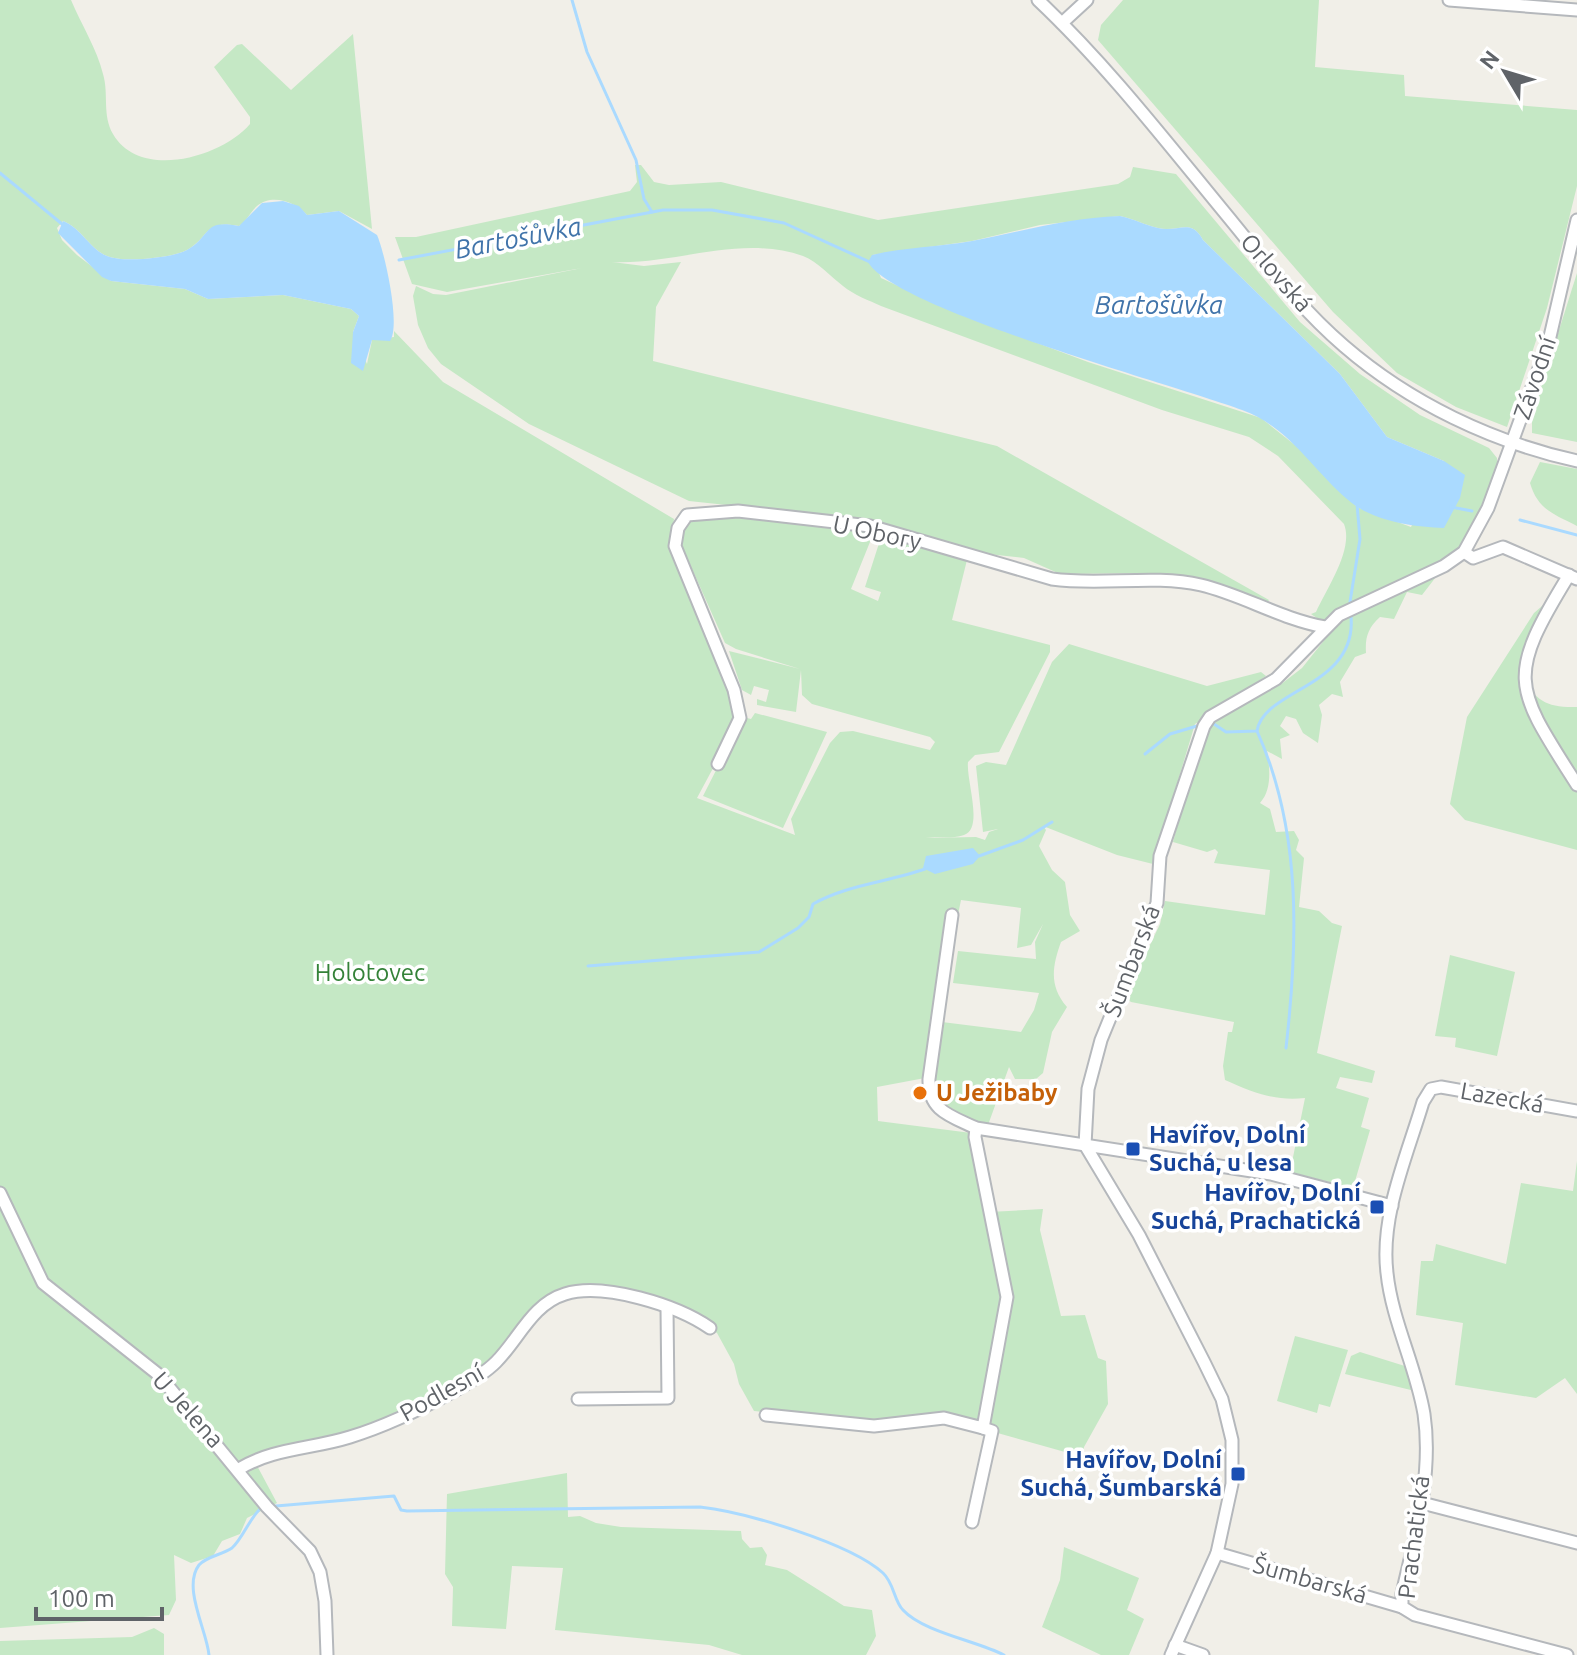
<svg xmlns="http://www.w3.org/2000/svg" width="1577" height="1655" viewBox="0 0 1577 1655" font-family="Ubuntu,sans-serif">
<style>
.green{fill:#c5e8c5;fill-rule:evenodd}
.water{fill:#aadaff}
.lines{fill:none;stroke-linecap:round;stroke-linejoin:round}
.stream{stroke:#aadaff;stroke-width:3}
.minor-casing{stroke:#b5b8bc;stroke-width:15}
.minor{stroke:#fff;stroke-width:11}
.food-dot{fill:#e8710a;stroke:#fff;stroke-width:3}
.transit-dot{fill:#1a4fb4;stroke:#fff;stroke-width:3}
.labels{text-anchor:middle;stroke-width:7;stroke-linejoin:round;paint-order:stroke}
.street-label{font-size:24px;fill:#5f6368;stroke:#fff}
.park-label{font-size:24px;fill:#348238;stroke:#fff}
.food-label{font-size:24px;font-weight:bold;fill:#c56008;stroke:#fff;text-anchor:start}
.transit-label{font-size:24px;font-weight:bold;fill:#164399;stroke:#fff;text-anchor:end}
.water-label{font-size:26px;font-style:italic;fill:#4174aa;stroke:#fff}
</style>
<rect width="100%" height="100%" fill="#f1efe8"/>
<!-- green -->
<g class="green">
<path d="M0,0H71C81,24 97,49 103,74C109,94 102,115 113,134C140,181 222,157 250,124V117L214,67L237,45L242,44L291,90L353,34L372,229L339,211L307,215C296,202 272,193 257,206C250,212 248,220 239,226C204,219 210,237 187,250C172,258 123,263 107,256C91,250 81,228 63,221L57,228L62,240L77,255L111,281L185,289L208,299L283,295L351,309L359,316L353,332L367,364L372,340L394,337V331L443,382L674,519L671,547L714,627L739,687L733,731L697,798L795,835L791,819L830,743L840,732L853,731L930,750L935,742L930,737L812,704L802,695L801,670L796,712L757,705V699L766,702L769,690L754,686L751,695L742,690L729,651L800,669L736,649L725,643L681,544L682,531L691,519L741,515L869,533L872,537L851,589L878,601L881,592L865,587L882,534L967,560L952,620L1050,645V652L999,752L975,755L968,762C966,780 984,829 964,835C953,839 936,836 926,838L976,837L985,840L989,832L998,829L983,832L976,766L986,762L1006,765L1052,662L1069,644L1207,686L1261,672L1266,676L1195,724L1153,864L1117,855L1043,826L1046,830L1039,846L1052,870L1065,882L1070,915L1080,931L1061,942C1052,967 1049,986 1067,1007L1052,1032L1043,1073L1036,1079H1015L1009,1067L988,1125L961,1115L937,1098L933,1082L942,1022L1021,1032L1034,1010L1039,993L953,983L958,951L1036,959L1035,942L1043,924L1031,945L1017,948L1021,908L961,900L925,1078L877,1087L878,1121L979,1134L989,1212L1043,1209L1040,1230L1061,1316L1085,1315L1098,1358L1106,1361L1108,1404L1084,1447L1081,1467L1074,1471L1065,1452L930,1414L873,1422L754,1411L739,1384L734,1364L717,1333L690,1313L615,1289L593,1285L560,1293L493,1361L445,1393L348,1435L253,1458L277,1503L247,1518L240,1534L222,1541L213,1556L191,1563L174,1555L176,1600L169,1615L0,1628Z"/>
<path d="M1123,0H1319L1315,67L1404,75L1405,96L1577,110V186L1547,308L1507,427L1456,407L1397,373L1333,312L1098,40L1101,25Z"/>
<path d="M635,165H641L654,182L669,185L721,182L878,220L1118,184L1130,177L1133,167L1176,174L1300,322L1360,374L1420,415L1489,448L1497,458V470L1466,541L1440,564L1321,621L1311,614L1316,612C1327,588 1354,549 1344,524L1278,456L1249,437L1162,410L881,306C868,300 854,295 843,286C830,276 818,262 803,256C740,234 676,265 612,262L644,266L681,262L656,307L653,361L997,446L1269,600L1265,606L1157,573L1060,574L1024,558L988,554L875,521L689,501L529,424L441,364L428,348L418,325L413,296L416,286L433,294L446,295L582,268L447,292L412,284L395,237H416L630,191L637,182ZM1120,216C1134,219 1145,225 1158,228C1178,233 1191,217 1203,240L1340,374L1387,437L1444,461L1411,527L1357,507L1305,453L1261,418L1088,362L955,312L881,278L872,255L972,241L1040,225Z"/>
<path d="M1577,273V442L1532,433V416Z"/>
<path d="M1540,462L1577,469V526C1554,514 1538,510 1530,483Z"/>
<path d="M1439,573L1422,595L1407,592L1394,619L1380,617C1368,628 1365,637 1366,653L1355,657L1340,682L1343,697L1332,694L1319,705L1322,715L1318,743L1303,733L1296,719L1286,716L1280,726L1290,735L1280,739L1282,759L1267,751C1270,769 1272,790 1260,803L1270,809L1276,832L1294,831L1299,840L1296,850L1304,858L1299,907L1319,911L1332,923L1342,926L1317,1053L1375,1071L1372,1083L1340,1077L1336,1088L1369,1098L1361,1127L1370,1130L1353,1188L1290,1172L1305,1098C1274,1101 1254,1093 1225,1080L1223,1066L1228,1032H1232L1234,1022L1131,1002L1125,997L1160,924L1165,901L1265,915L1270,870L1214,863L1218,852L1215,849L1207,852L1173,842L1201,740L1212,723L1229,708L1280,685L1302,668L1342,618Z"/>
<path d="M1549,600L1520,668C1532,699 1544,708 1577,707V850L1465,820L1450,804L1467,717L1534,613Z"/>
<path d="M755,713L827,732L783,828L703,796L743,717L751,719Z"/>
<path d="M1450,955L1515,972L1497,1056L1455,1047L1456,1038L1435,1036Z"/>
<path d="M1577,1161V1394L1565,1378L1536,1398L1455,1385L1463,1323L1416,1315L1421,1261H1433L1436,1244L1506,1264L1521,1183L1573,1191Z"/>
<path d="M1295,1336L1348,1350L1330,1407L1319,1404L1317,1413L1277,1401Z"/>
<path d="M1360,1352L1408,1367L1415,1391L1345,1374L1351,1356Z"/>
<path d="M567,1473L568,1517L580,1516L596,1523L621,1527L741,1531L742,1539L750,1548L762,1547L767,1555L765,1565L787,1570L844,1606L872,1610L876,1636L866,1655H742L709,1645L555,1630L563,1568L512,1566L506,1629L452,1626L453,1587L445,1574L447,1494Z"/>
<path d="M1064,1547L1139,1578L1127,1610L1144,1619L1129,1655H1101L1042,1627L1060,1580Z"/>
<path d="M154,1628L164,1634V1655H0V1641L132,1637Z"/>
</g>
<!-- water -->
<g class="water">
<path d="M283,201L299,206L307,215L339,211L377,235C385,253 401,326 390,341L372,340L363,371L351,363L353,332L359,316L351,309L283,295L208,299L185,289L111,281L102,277L58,233L63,221C81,228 91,250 107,256C123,263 172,258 187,250C212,236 202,219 239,226L262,203Z"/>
<path d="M1120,216C1134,219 1145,225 1158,228C1178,233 1191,217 1203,240L1340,374L1387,437L1444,461L1465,475L1460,498L1444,528C1413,527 1371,521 1347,499C1311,468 1289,427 1242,410C1178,386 894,309 868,262L872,255C905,247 939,247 972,241C1022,231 1069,218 1120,216Z"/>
<path d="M973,848L980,856L973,864L935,874L923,868L926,856Z"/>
</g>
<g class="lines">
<!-- stream -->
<g class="stream">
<path d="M572,0L587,52L636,160L644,199L652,212"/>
<path d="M0,173L62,224"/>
<path d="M399,260L663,210H712L784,223L872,263"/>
<path d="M1451,507L1472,511"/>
<path d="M1520,520L1577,535"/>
<path d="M1350,602L1360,539L1357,504"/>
<path d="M1211,722L1226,732L1257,731C1263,689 1357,687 1351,617"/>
<path d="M1257,731C1302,831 1298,942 1286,1048"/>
<path d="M1145,754L1170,734L1197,726"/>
<path d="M979,856L1023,840L1052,822"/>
<path d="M588,966L759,952L798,928L809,917L813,904C846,885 888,882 925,869"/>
<path d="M276,1506L394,1496L401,1510L407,1511L700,1507C745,1512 850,1543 883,1573C894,1583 894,1601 903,1610C923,1632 977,1641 1004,1655"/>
<path d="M209,1655C207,1631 182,1587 199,1565C207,1556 222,1555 232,1548C243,1538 249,1519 261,1508"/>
</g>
<!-- minor casing -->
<g class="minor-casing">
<g id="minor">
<path d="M1038,0C1110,68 1171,148 1234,224C1269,267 1302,310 1344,346C1410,403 1492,442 1577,461"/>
<path d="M1449,0L1577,10"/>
<path d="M1062,23L1087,0"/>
<path d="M1464,552L1473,558L1503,547L1577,579"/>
<path d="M1569,575C1505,679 1514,686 1577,785"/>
<path d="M718,764L740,718L734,690L675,546L678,528L687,515L738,511L870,526L1052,579C1102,586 1152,574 1201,585C1243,595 1281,619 1325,627"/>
<path d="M952,915L929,1079C928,1111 951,1116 976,1128L1271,1174L1392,1206"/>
<path d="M0,1193L43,1283L159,1375L267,1507L310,1551L320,1572L325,1601L327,1655"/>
<path d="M578,1399L668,1398L667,1309"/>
<path d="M766,1415L874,1426L944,1418L983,1428L1007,1297L975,1137L976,1128"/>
<path d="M239,1469C273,1448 312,1449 350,1437C386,1426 423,1408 456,1390C470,1382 485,1373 496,1362C519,1339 532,1304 565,1294C603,1282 677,1305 710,1328"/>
<path d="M1422,1503L1577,1543"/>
<path d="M972,1522L992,1431L983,1428"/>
<path d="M1217,1553L1402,1607"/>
<path d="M1175,1645L1203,1655"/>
<path d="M1171,1655L1217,1553L1232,1484V1440L1222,1399L1204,1362L1139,1235L1085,1145L1088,1089L1101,1040L1157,903L1160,856L1204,726L1210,717L1276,679L1339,615L1444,566L1464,552L1488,508L1549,341L1577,220"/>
<path d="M1567,1655L1415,1615L1402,1607V1594C1415,1537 1433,1474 1424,1414C1416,1366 1392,1321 1387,1273C1380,1216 1407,1156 1423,1102L1431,1089L1441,1087L1577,1111"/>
</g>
</g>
<!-- minor -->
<use href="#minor" class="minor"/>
</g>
<!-- markers -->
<circle class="food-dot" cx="920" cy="1093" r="8"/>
<g class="transit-dot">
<rect x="1125" y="1141" width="16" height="16" rx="4"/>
<rect x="1369" y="1199" width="16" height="16" rx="4"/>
<rect x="1230" y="1466" width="16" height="16" rx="4"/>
</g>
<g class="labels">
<!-- street labels -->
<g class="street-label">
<text transform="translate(1276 273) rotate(49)" y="8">Orlovská</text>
<text transform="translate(1535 378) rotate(-71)" y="8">Závodní</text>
<text transform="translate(877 533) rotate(12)" y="8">U Obory</text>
<text transform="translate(1132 961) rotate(-69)" y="8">Šumbarská</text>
<text transform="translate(1502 1098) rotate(10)" y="8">Lazecká</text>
<text transform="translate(442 1393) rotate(-29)" y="8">Podlesní</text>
<text transform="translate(188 1410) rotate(48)" y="8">U Jelena</text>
<text transform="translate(1414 1537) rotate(-83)" y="8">Prachatická</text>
<text transform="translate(1310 1580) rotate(16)" y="8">Šumbarská</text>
</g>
<!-- park labels -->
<g class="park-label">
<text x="370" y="981">Holotovec</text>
</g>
<!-- food labels -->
<g class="food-label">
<text x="936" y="1101">U Ježibaby</text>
</g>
<!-- transit labels -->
<g class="transit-label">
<text x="1149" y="1143" text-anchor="start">Havířov, Dolní<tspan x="1149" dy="28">Suchá, u lesa</tspan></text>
<text x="1361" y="1201">Havířov, Dolní<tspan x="1361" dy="28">Suchá, Prachatická</tspan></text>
<text x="1222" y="1468">Havířov, Dolní<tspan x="1222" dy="28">Suchá, Šumbarská</tspan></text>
</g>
<!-- water labels -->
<g class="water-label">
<text transform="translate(518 238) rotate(-11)" y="9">Bartošůvka</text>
<text x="1159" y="314">Bartošůvka</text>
</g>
</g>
<!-- north arrow -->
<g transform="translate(1505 72) rotate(308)" stroke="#ffffff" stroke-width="6" paint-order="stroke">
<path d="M0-6L14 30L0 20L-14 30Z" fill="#5f6368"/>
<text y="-12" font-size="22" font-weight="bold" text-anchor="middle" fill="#5f6368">N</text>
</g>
<!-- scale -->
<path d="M36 1607v12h126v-12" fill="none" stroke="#5f6368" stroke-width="4"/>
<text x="48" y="1607" font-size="24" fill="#5f6368" stroke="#ffffff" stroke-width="6" paint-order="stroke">100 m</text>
</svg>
